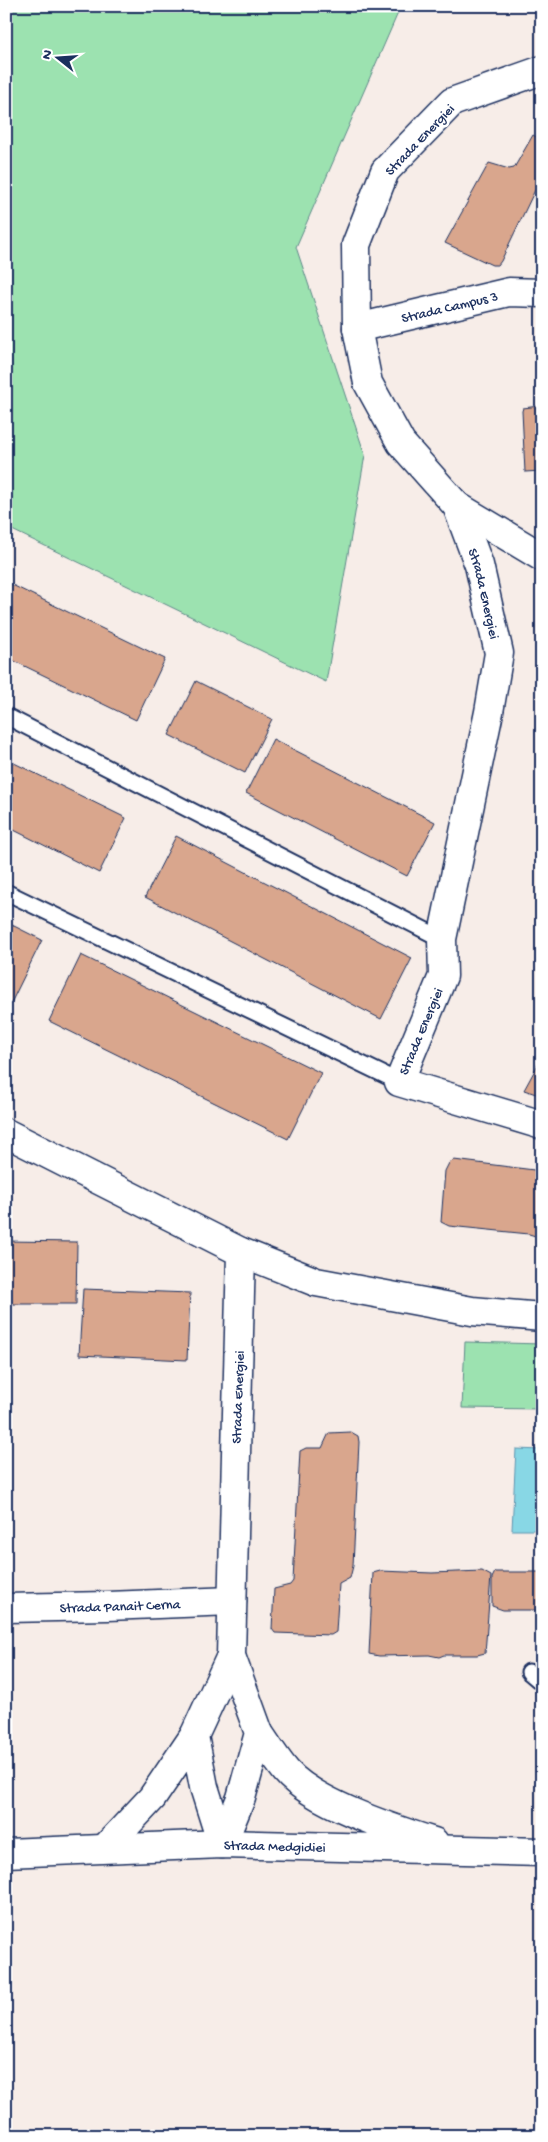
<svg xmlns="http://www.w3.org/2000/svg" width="548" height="2142" viewBox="0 0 548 2142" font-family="'Gochi Hand',sans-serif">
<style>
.green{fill:#9ce2b0;stroke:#5c8887}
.water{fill:#88d7e5;stroke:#5c94af}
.building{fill:#d9a68d;stroke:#1b2f5e}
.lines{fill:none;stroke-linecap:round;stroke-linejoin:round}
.service-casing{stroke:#1b2f5e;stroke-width:19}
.minor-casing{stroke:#1b2f5e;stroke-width:31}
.tertiary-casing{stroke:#1b2f5e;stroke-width:31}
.secondary-casing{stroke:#1b2f5e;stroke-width:31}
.service{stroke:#fff;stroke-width:15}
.minor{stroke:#fff;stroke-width:28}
.tertiary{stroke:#fff;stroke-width:28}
.secondary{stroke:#fff;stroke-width:28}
.labels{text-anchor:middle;stroke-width:5;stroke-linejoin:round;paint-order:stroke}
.street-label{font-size:14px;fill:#1b2f5e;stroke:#fff}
</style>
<rect width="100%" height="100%" fill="#f7ede8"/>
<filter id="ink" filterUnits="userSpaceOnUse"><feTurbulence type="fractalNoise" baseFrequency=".02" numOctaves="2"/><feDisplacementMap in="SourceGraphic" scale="10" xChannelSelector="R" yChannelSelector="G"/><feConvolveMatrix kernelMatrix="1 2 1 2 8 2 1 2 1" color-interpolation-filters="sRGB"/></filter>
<g filter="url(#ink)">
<!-- green -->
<g class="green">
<path d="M6,6H401L296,247L365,455L326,682L6,527Z"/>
<path d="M465,1342L542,1344V1409L462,1408Z"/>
</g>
<!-- water -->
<path class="water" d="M516,1449L542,1450V1530H512Z"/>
<!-- building -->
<g class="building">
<path d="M533,135L542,140V184L535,190L501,261L498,265H492L445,243L489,163L509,169L514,168Z"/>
<path d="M542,401V471L525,472L522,411L523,408L539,406Z"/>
<path d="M6,582L165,659L136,720L6,657Z"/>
<path d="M196,681L272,719L245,773L169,735Z"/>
<path d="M273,739L435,822L407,876L246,793Z"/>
<path d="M6,759L126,818L99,873L6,826Z"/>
<path d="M176,836L412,958L381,1019L145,897Z"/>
<path d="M6,922L42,940L11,1003L6,1001Z"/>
<path d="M81,955L321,1073L288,1139L49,1021Z"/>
<path d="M542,1057V1096L524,1090Z"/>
<path d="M454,1160L542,1171V1238L529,1234L449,1226L441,1222L445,1171L449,1163Z"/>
<path d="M6,1241L77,1242L76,1304H6Z"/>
<path d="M83,1289L190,1293L187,1360L79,1355Z"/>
<path d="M351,1432L358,1436L359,1442L353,1566L350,1578L339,1584L336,1632L331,1635L275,1633L272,1629L274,1589L290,1585L293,1581L300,1451L306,1448H322L329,1433Z"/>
<path d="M380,1571L432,1573L482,1571L491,1576L485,1653L477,1655H444L439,1657L429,1655L379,1656L369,1654L373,1573Z"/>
<path d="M495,1572H542V1610H503L492,1606V1578Z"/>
</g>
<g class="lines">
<!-- service casing -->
<g class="service-casing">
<g id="service">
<path d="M6,716L442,939"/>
<path d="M6,892L399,1082"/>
<path d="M529,1672L542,1683"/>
</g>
</g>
<!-- minor casing -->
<g class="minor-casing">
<g id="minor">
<path id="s1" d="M542,70L452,102L385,171L356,245L357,328L368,383L401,443L457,506L479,565L499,653L489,712L442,939L443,976L399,1082L542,1125"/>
<path id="s2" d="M357,328L509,292L542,293"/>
<path d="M457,506L542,557"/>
<path d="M241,1252L316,1282L472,1311L542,1317"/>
<path id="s3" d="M6,1608L108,1606L232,1601"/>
</g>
</g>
<!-- tertiary casing -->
<g class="tertiary-casing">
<g id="tertiary">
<path d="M6,1133L241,1252L231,1656L259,1733L241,1798L222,1844"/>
<path d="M222,1844L204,1787L194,1736L231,1656"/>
</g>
</g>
<!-- secondary casing -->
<g class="secondary-casing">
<g id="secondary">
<path d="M259,1733C267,1745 276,1759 286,1771C313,1803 394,1829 434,1842"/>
<path d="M106,1847L152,1798L194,1736"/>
<path id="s4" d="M6,1853L222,1844L542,1852"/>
</g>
</g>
<!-- service -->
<use href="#service" class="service"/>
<!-- minor -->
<use href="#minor" class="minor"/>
<!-- tertiary -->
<use href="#tertiary" class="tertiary"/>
<!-- secondary -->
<use href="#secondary" class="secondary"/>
</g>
</g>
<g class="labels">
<!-- street labels -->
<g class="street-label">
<text transform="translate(419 139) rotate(-46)" y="5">Strada Energiei</text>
<text dy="5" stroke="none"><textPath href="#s2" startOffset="95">Strada Campus 3</textPath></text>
<text dy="5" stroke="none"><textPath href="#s1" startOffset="655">Strada Energiei</textPath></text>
<text transform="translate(420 1031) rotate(-67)" y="5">Strada Energiei</text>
<text transform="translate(237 1397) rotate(-88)" y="5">Strada Energiei</text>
<text dy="5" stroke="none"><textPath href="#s3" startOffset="114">Strada Panait Cerna</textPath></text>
<text dy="5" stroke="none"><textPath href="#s4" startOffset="269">Strada Medgidiei</textPath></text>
</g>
</g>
<!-- margin -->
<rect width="548" height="2142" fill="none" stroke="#fff" stroke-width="25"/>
<rect x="12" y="12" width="523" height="2117" fill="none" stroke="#1b2f5e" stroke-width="2" filter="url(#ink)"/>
<!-- north arrow -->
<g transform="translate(58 58) rotate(287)" stroke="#ffffff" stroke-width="4" paint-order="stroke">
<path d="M0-4L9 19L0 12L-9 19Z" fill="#1b2f5e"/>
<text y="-8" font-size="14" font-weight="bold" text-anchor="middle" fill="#1b2f5e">N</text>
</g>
</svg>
